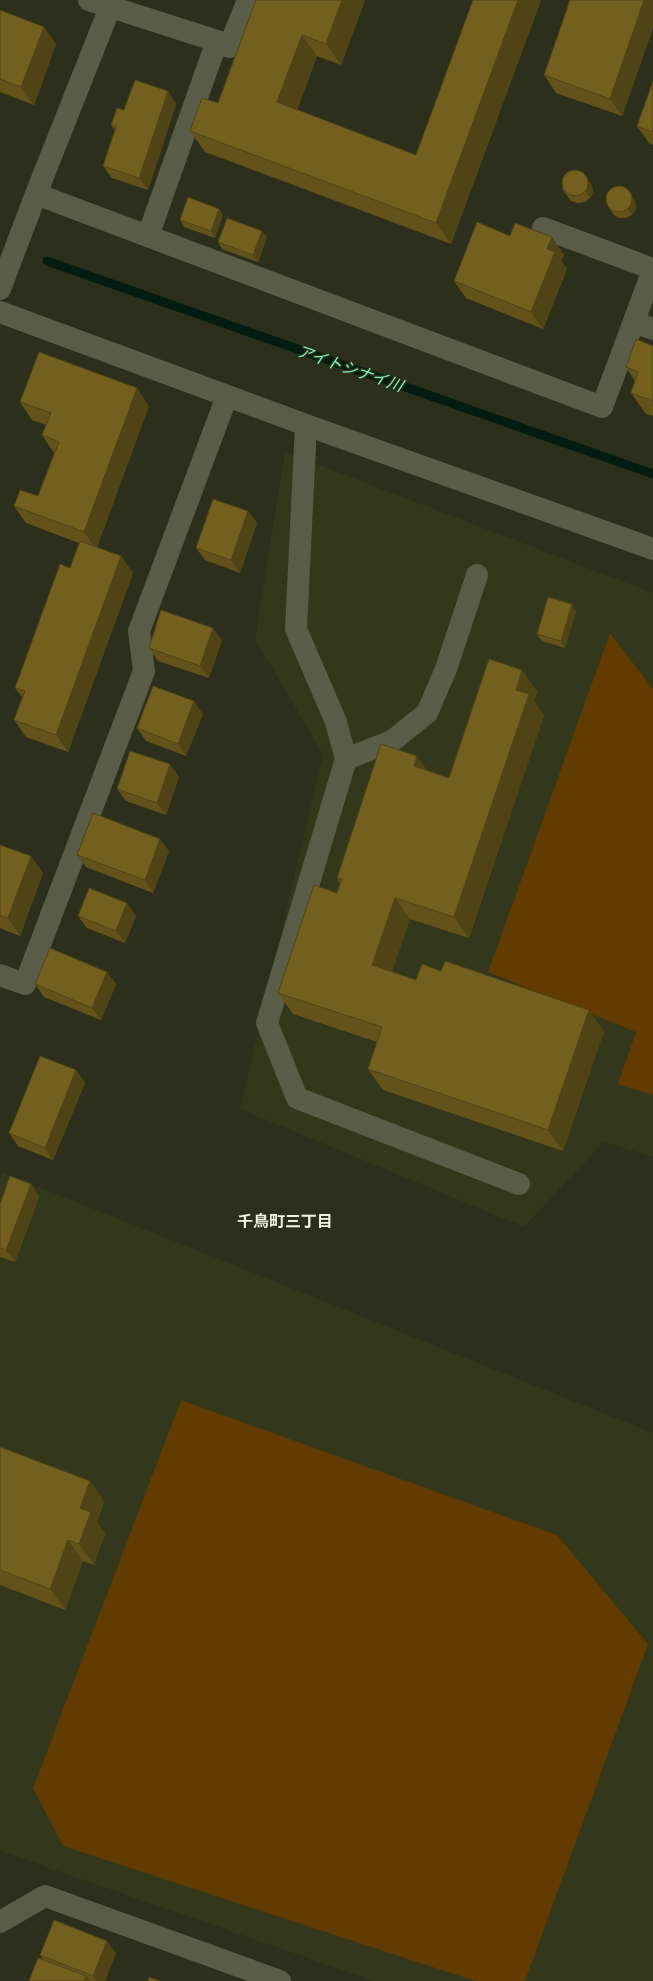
<svg xmlns="http://www.w3.org/2000/svg" width="653" height="1981" viewBox="0 0 653 1981" font-family="'Space Grotesk','Noto Sans JP',sans-serif">
<style>
.built{fill:#33371c}
.green{fill:#613b00}
.lines{fill:none;stroke-linecap:round;stroke-linejoin:round}
.stream{stroke:#021d10;stroke-width:9}
.minor{stroke:#595d47;stroke-width:22}
.wall{fill:#63531b}
.shaded-wall{fill:#504316}
.building{fill:#73601f;stroke:#504316}
.labels{text-anchor:middle;stroke-width:3;stroke-linejoin:round;paint-order:stroke}
.water-label{font-size:16px;font-style:italic;fill:#7df4b8;stroke:#2c2f1b}
.neighbourhood-label{font-size:16px;font-weight:bold;fill:#eff1e4;stroke:#2c2f1b}
</style>
<rect width="100%" height="100%" fill="#2c2f1b"/>
<!-- built -->
<g class="built">
<path d="M285,452L653,593V1157L604,1142L524,1227L240,1109L323,754L255,639Z"/>
<path d="M2,1172L653,1433V1981H374L0,1851V1178Z"/>
</g>
<!-- green -->
<g class="green">
<path d="M610,633L653,689V1095L618,1084L636,1032L488,972Z"/>
<path d="M181,1400L557,1535L648,1644L525,1981H475L63,1846L33,1788Z"/>
</g>
<g class="lines">
<!-- stream -->
<path class="stream" d="M47,261L653,474"/>
<!-- minor -->
<g class="minor">
<path d="M89,0L217,41L148,236"/>
<path d="M217,41L229,47L248,0"/>
<path d="M36,194L602,407L653,270"/>
<path d="M543,228L653,269"/>
<path d="M0,289L36,194L113,0"/>
<path d="M0,312L306,425L653,549"/>
<path d="M634,322L653,329"/>
<path d="M306,425L296,629L336,722L346,759L267,1023L297,1098L519,1184"/>
<path d="M346,759L392,741L427,713L446,669L477,575"/>
<path d="M0,975L25,984L144,671L139,631L227,396"/>
<path d="M0,1922L45,1896L280,1981"/>
</g>
</g>
<!-- wall -->
<g class="wall">
<path d="M256,0H365L341,65L317,56L297,110L416,155L473,0H541L451,244L205,152L190,131L218,103Z"/>
<path d="M653,0V28L622,116L556,93L544,75Z"/>
<path d="M0,10L56,44L34,105L0,92Z"/>
<path d="M653,81V145L649,143L637,126Z"/>
<path d="M168,91L176,104L148,190L112,178L103,166L115,130L111,125L124,110Z"/>
<path d="M592,185L593,192L590,198L585,202L578,203L571,201L562,189Z"/>
<path d="M633,197L636,203V209L632,215L626,218H619L614,215L609,208Z"/>
<path d="M223,215L215,238L184,227L180,220Z"/>
<path d="M510,236L552,237L564,255L561,261L567,269L543,329L466,298L454,281Z"/>
<path d="M267,237L258,262L222,249L218,242Z"/>
<path d="M653,346V416L646,414L631,393L635,381L626,367Z"/>
<path d="M20,402L149,406L97,547L133,573L68,752L26,737L14,720L22,697L15,688L70,568L79,543L26,523L14,506L38,496L54,453L42,435L46,425L32,420Z"/>
<path d="M248,511L257,523L240,573L205,560L196,548Z"/>
<path d="M576,611L565,648L542,641L537,634Z"/>
<path d="M222,640L209,678L158,661L149,648Z"/>
<path d="M522,670L537,692L534,701L544,715L469,938L410,919L392,971L416,980L604,1031L563,1151L383,1090L368,1069L377,1042L293,1014L278,993L337,893L340,883L337,878L427,770L449,778Z"/>
<path d="M203,714L186,756L146,741L137,728Z"/>
<path d="M179,777L166,815L126,801L117,789Z"/>
<path d="M0,845L43,873L20,936L0,928Z"/>
<path d="M169,851L153,893L86,867L77,855Z"/>
<path d="M78,916H136L125,943L87,928Z"/>
<path d="M35,984H116L101,1020L44,997Z"/>
<path d="M76,1070L85,1083L53,1160L18,1146L9,1133Z"/>
<path d="M31,1184L39,1197L15,1262L0,1257V1204Z"/>
<path d="M0,1447L90,1481L104,1502L97,1522L105,1533L94,1565L83,1561L65,1610L0,1585Z"/>
<path d="M116,1953L105,1981H29L43,1960L40,1955Z"/>
</g>
<!-- shaded-wall -->
<g class="shaded-wall">
<path d="M342,0H365L341,65L326,44Z"/>
<path d="M518,0H541L451,244L436,223Z"/>
<path d="M644,0H653V28L622,116L610,99Z"/>
<path d="M44,27L56,44L34,105L21,87Z"/>
<path d="M302,35L317,56L292,123L277,102Z"/>
<path d="M168,91L176,104L148,190L139,178Z"/>
<path d="M587,178L592,185L593,192L590,198L586,192Z"/>
<path d="M628,190L636,203V209L632,215L627,209Z"/>
<path d="M219,209L223,215L215,238L211,231Z"/>
<path d="M262,231L267,237L258,262L253,255Z"/>
<path d="M552,237L564,255L561,261L567,269L543,329L531,312L547,249Z"/>
<path d="M137,388L149,406L96,549L84,532Z"/>
<path d="M248,511L257,523L240,573L231,560Z"/>
<path d="M121,556L133,573L68,752L56,735Z"/>
<path d="M572,604L576,611L565,648L561,641Z"/>
<path d="M213,628L222,640L209,678L200,666Z"/>
<path d="M522,670L537,692L534,701L544,715L469,938L454,917L516,690Z"/>
<path d="M194,701L203,714L186,756L178,744Z"/>
<path d="M417,756L432,777L414,766Z"/>
<path d="M170,764L179,777L166,815L157,803Z"/>
<path d="M160,839L169,851L153,893L145,880Z"/>
<path d="M31,856L43,873L20,936L8,918Z"/>
<path d="M395,898L410,919L387,986L372,965Z"/>
<path d="M127,903L136,916L125,943L116,931Z"/>
<path d="M107,972L116,984L101,1020L92,1008Z"/>
<path d="M589,1010L604,1031L563,1151L548,1130Z"/>
<path d="M76,1070L85,1083L53,1160L45,1148Z"/>
<path d="M31,1184L39,1197L15,1262L6,1250Z"/>
<path d="M90,1481L104,1502L97,1522L105,1533L94,1565L79,1544L80,1508Z"/>
<path d="M68,1540L83,1561L65,1610L50,1589Z"/>
<path d="M107,1941L116,1953L105,1981H96L93,1976Z"/>
<path d="M86,1976L89,1981H84Z"/>
</g>
<!-- building -->
<g class="building">
<path d="M256,0H342L326,44L302,35L277,102L416,155L473,0H518L436,223L190,131L202,98L218,103Z"/>
<path d="M570,0H644L610,99L544,75Z"/>
<path d="M0,10L44,27L21,87L0,79Z"/>
<path d="M135,80L168,91L139,178L103,166L116,127L111,125L117,108L124,110Z"/>
<path d="M653,81V132L637,126Z"/>
<circle cx="575" cy="183" r="13"/>
<circle cx="619" cy="199" r="13"/>
<path d="M188,197L219,209L211,231L180,220Z"/>
<path d="M227,218L262,231L253,255L218,242Z"/>
<path d="M477,222L510,236L515,223L552,237L547,249L555,252L531,312L454,281Z"/>
<path d="M636,339L653,346V401L631,393L638,372L626,367Z"/>
<path d="M39,352L137,388L84,532L14,506L20,490L38,496L59,442L42,435L51,413L20,402Z"/>
<path d="M213,499L248,511L231,560L196,548Z"/>
<path d="M80,541L121,556L56,735L14,720L25,691L15,688L60,564L70,568Z"/>
<path d="M548,597L572,604L561,641L537,634Z"/>
<path d="M161,610L213,628L200,666L149,648Z"/>
<path d="M489,659L522,670L516,690L529,694L454,917L395,898L372,965L416,980L422,964L441,971L445,961L589,1010L548,1130L368,1069L382,1027L278,993L314,885L337,893L342,879L337,878L381,744L417,756L414,766L449,778Z"/>
<path d="M153,686L194,701L178,744L137,728Z"/>
<path d="M130,751L170,764L157,803L117,789Z"/>
<path d="M93,813L160,839L145,880L77,855Z"/>
<path d="M0,845L31,856L8,918L0,916Z"/>
<path d="M89,888L127,903L116,931L78,916Z"/>
<path d="M50,948L107,972L92,1008L35,984Z"/>
<path d="M40,1056L76,1070L45,1148L9,1133Z"/>
<path d="M10,1176L31,1184L6,1250L0,1248V1204Z"/>
<path d="M0,1447L90,1481L80,1508L91,1512L79,1544L68,1540L50,1589L0,1570Z"/>
<path d="M54,1920L107,1941L93,1976L40,1955Z"/>
<path d="M38,1958L86,1976L84,1981H29Z"/>
<path d="M149,1977L160,1981H148Z"/>
</g>
<g class="labels">
<!-- water labels -->
<g class="water-label">
<text transform="translate(350 368) rotate(19)" y="6">アイトシナイ川</text>
</g>
<!-- neighbourhood labels -->
<g class="neighbourhood-label">
<text x="285" y="1227">千鳥町三丁目</text>
</g>
</g>
</svg>
